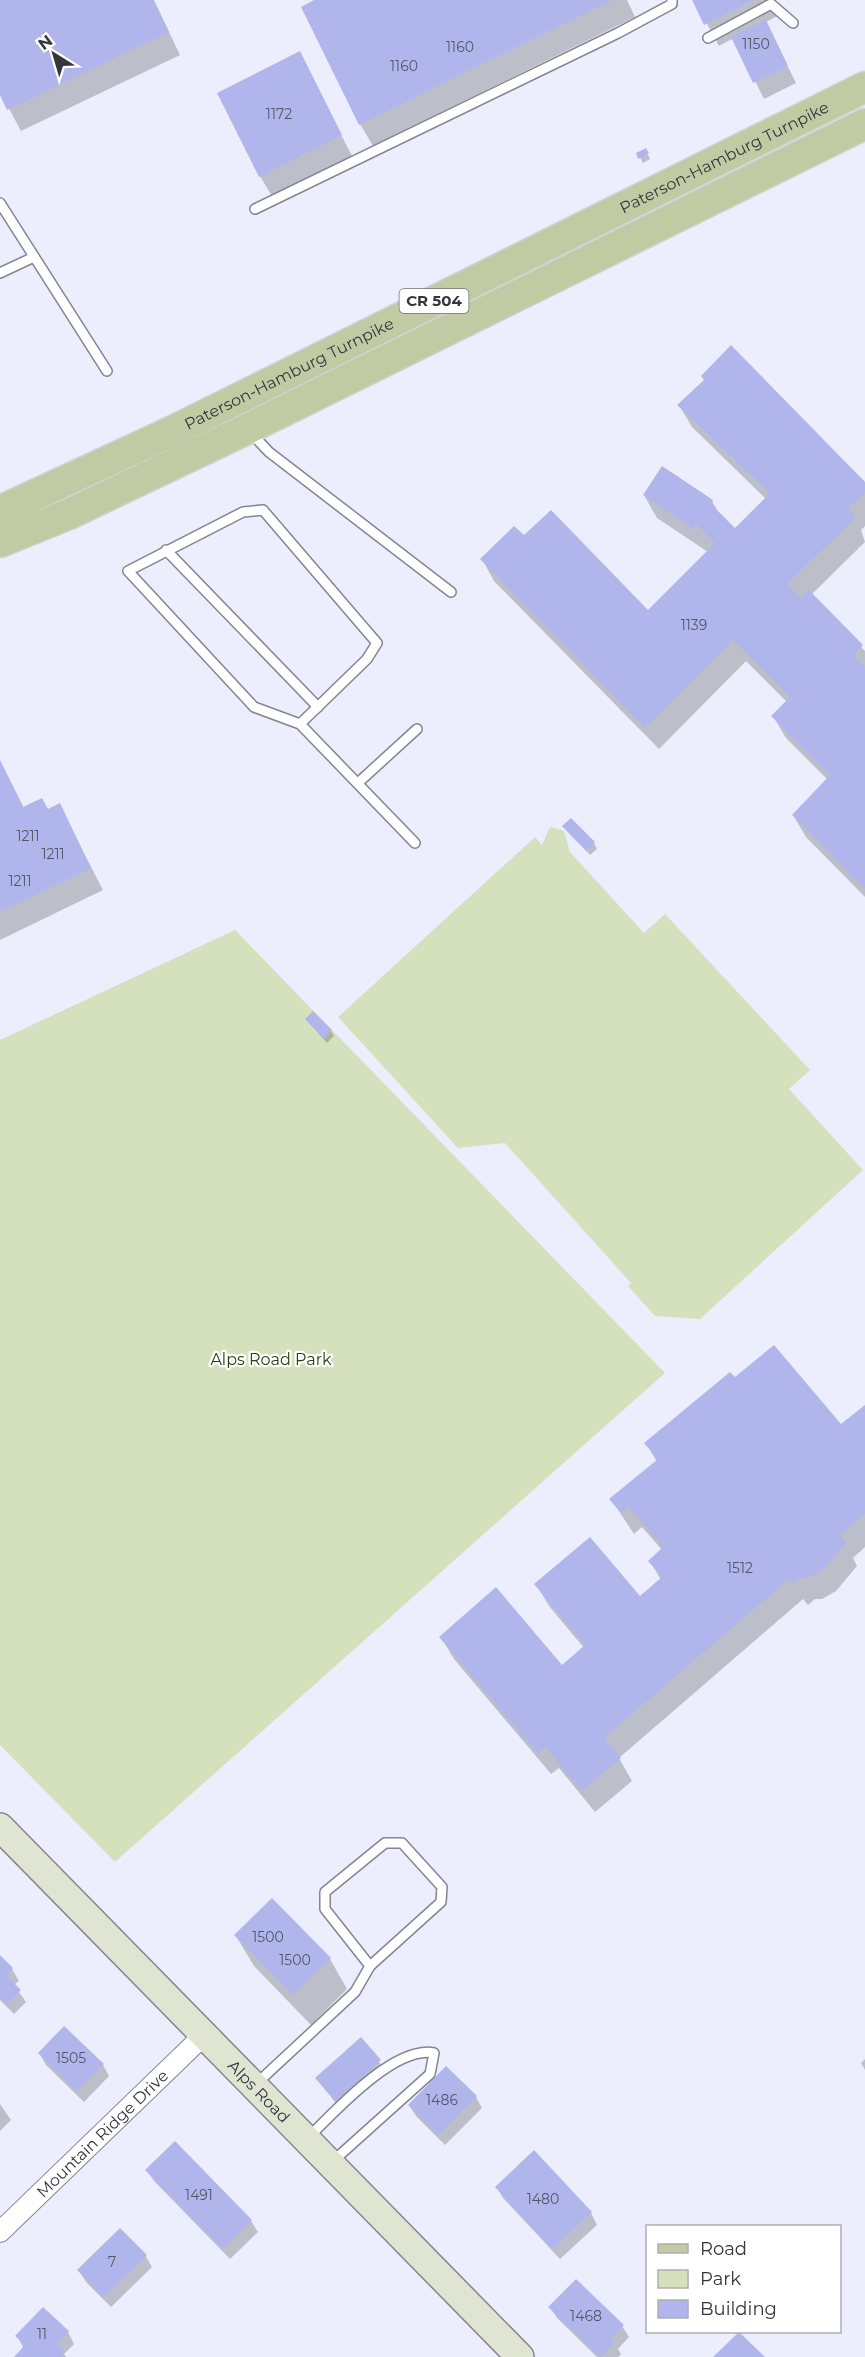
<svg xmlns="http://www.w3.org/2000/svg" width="865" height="2357" viewBox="0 0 865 2357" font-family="Montserrat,sans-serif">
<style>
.green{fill:#d5e1bc}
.shadow{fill:#0003}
.building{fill:#b0b6ec}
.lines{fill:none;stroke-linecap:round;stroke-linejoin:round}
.service-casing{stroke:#848593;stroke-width:12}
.minor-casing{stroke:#848593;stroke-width:22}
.secondary-casing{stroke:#848593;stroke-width:30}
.primary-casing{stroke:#d3d3d4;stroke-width:33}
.service{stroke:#fff;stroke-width:9}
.minor{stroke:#fff;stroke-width:20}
.secondary{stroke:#e0e5d1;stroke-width:27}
.primary{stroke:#c0cba3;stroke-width:30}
.labels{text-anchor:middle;stroke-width:4.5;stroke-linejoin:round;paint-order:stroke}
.number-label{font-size:14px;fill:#545668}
.shield{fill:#fff;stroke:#727276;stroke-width:1.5}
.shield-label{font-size:15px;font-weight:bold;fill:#35363c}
.street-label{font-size:16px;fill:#35363c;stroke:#fff}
.park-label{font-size:16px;fill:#323c13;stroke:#fff}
</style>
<rect width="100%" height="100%" fill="#eceefd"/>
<!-- green -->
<g class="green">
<path d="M550,827L564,831L570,852L644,933L665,914L810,1070L789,1089L863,1170L700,1319L655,1316L628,1286L631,1283L505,1143L458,1148L338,1017L535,837L542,845Z"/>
<path d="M235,930L665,1373L115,1862L0,1745V1040Z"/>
</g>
<!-- shadow -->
<g class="shadow">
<path d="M0,0H154L180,55L21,131L0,92Z"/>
<path d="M317,0H627L635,17L373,146L360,124Z"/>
<path d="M694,0H774L781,14L766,22L796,83L764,99L734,38L719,46Z"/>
<path d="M299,53L353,158L273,198L260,176Z"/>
<path d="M646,150L650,159L643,163L638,154Z"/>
<path d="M679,405L865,484V526L861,530L865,542L811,595L865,651V897L806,837L793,815L828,780L786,738L773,716L787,702L746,661L659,749L494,581L482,559L524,537L648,612L708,552L657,518L644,495L712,501L720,515L735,530L766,499L692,427Z"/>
<path d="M0,761L24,808L48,811L59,805L103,890L0,940Z"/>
<path d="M564,826L594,843L597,849L590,855Z"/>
<path d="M307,1020L331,1031L334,1036L327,1043Z"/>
<path d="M735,1379L841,1426L865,1407V1547L853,1558L857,1566L836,1591L822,1599H815L808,1605L803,1599L619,1758L632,1781L595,1812L559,1768L551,1774L454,1659L441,1637L562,1667L584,1648L549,1606L536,1584L640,1599L661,1580L650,1561L662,1550L642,1527L634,1534L611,1499L657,1462L646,1443Z"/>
<path d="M236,1936L330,1959L347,1989L311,2025L254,1966Z"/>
<path d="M0,1957L12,1969L19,1981L14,1985L26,2002L14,2014L0,2000Z"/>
<path d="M361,2039L387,2072L342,2111L317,2079Z"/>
<path d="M40,2054L103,2065L109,2076L84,2102L46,2065Z"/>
<path d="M865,2059V2070L861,2063Z"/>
<path d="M476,2097L482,2108L445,2145L416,2116L409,2105Z"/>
<path d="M0,2104L11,2120L0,2131Z"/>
<path d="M534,2152L591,2213L597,2225L560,2259L503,2198L497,2187Z"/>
<path d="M147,2170L251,2221L258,2232L230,2259L154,2181Z"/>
<path d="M145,2255L152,2267L111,2307L86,2282L79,2270Z"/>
<path d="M550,2307L622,2326L629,2337L618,2349L621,2354L618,2357H597L557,2318Z"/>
<path d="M43,2309L68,2332L74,2344L64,2354L66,2357H16L23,2347L17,2336Z"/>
</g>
<!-- building -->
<g class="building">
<path d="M0,0H153L169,32L7,110L0,95Z"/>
<path d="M314,0H611L359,125L301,7Z"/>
<path d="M692,0H753L704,25Z"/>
<path d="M766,20L788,66L753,83L731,37Z"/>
<path d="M300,51L342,135L259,177L217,93Z"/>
<path d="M646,148L649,153L638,159L636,153Z"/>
<path d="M731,345L865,482V492L848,508L856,517L787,584L801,598L809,590L863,645L853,656L865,668V889L792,815L830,775L771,716L790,697L733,640L645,728L480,559L514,526L524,535L551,510L648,610L715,543L696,524L693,529L643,495L662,466L713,500L711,504L735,528L770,493L677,405L704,380L701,376Z"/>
<path d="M0,760L23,807L42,798L48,809L60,803L91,868L0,912Z"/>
<path d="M571,818L595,842L586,851L562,826Z"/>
<path d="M313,1011L332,1030L324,1039L305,1019Z"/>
<path d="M774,1345L841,1424L865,1405V1514L840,1535L846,1543L824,1569L809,1577H802L794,1584L790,1578L604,1738L621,1758L582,1791L545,1747L538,1753L439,1637L496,1587L562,1665L585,1645L534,1584L590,1537L640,1596L662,1577L648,1561L663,1547L628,1506L621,1513L609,1499L658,1459L644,1443L730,1372L735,1377Z"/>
<path d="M272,1898L331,1958L293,1995L234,1935Z"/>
<path d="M0,1955L13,1968L7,1976L21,1990L7,2004L0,1997Z"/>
<path d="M64,2026L104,2064L77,2091L38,2053Z"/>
<path d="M361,2037L381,2060L335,2101L315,2078Z"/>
<path d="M446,2066L477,2096L438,2135L408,2105Z"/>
<path d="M175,2141L252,2220L223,2249L145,2170Z"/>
<path d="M534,2150L592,2212L552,2249L495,2187Z"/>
<path d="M120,2228L147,2255L104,2297L77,2270Z"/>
<path d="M576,2279L624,2325L611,2338L615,2342L601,2357L548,2307Z"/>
<path d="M43,2307L69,2331L57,2344L65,2352L61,2357H14L25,2345L15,2336Z"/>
<path d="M739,2332L765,2357H713Z"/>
</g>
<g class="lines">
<!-- service casing -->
<g class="service-casing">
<g id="service">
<path d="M708,38L771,4L793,23"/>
<path d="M0,203L107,371"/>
<path d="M255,209L618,33L672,4V0"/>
<path d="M0,273L34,257"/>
<path d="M251,433L269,452L451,592"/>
<path d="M166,550L318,707"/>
<path d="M300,724L367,659L377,643L263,510L243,512L128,571L254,707L300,724L415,843"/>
<path d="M359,782L417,729"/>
<path d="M256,2084L355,1992L370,1966L325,1909V1892L385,1843H402L442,1887L441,1902L370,1966"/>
<path d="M308,2138C334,2112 395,2045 434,2053L430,2074L332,2162"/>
</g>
</g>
<!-- minor casing -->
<g class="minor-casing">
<g id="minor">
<path id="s1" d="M0,2232L205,2034"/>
</g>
</g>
<!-- secondary casing -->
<g class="secondary-casing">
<g id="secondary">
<path id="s2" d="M0,1827L520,2357"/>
</g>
</g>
<!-- primary casing -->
<g class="primary-casing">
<g id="primary">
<path id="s3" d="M0,511L175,430L865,87"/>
<path d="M0,542L69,514L247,429L865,124"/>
</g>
</g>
<!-- service -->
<use href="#service" class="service"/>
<!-- minor -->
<use href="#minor" class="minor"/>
<!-- secondary -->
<use href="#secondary" class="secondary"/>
<!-- primary -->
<use href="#primary" class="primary"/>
</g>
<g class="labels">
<!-- number labels -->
<g class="number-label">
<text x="756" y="49">1150</text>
<text x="460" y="52">1160</text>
<text x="404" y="71">1160</text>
<text x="279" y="119">1172</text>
<text x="694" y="630">1139</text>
<text x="28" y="841">1211</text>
<text x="53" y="859">1211</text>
<text x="20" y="886">1211</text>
<text x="740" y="1573">1512</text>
<text x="268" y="1942">1500</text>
<text x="295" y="1965">1500</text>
<text x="71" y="2063">1505</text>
<text x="442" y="2105">1486</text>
<text x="199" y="2200">1491</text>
<text x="543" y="2204">1480</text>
<text x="112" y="2267">7</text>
<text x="586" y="2321">1468</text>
<text x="42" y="2339">11</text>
</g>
<!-- shield labels -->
<rect class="shield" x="399.5" y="289" width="69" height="24" rx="4.5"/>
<g class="shield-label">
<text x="434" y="306">CR 504</text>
</g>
<!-- street labels -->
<g class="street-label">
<text dy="6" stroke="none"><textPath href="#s3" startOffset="806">Paterson-Hamburg Turnpike</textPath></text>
<text dy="6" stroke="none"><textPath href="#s3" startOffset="320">Paterson-Hamburg Turnpike</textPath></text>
<text dy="6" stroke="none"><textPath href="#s2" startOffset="370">Alps Road</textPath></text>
<text dy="6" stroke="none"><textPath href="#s1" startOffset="142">Mountain Ridge Drive</textPath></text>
</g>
<!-- park labels -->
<g class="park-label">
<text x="271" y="1365">Alps Road Park</text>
</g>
</g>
<!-- legend -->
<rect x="646" y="2225" width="195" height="108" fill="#ffffff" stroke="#aeafb1" stroke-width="1.5"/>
<rect x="658" y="2244" width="30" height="9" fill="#c0cba3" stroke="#aeafb1" stroke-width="1.5"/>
<text x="700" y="2255" font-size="18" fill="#35363c">Road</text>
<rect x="658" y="2270" width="30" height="18" fill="#d5e1bc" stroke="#aeafb1" stroke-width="1.5"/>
<text x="700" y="2285" font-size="18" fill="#35363c">Park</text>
<rect x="658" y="2300" width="30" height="18" fill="#b0b6ec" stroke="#aeafb1" stroke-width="1.5"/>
<text x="700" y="2315" font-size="18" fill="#35363c">Building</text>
<!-- north arrow -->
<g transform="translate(54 54) rotate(323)" stroke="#ffffff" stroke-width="4.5" paint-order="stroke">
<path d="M0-4.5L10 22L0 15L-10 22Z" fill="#35363c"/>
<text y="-9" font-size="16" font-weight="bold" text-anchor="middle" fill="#35363c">N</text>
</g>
</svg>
